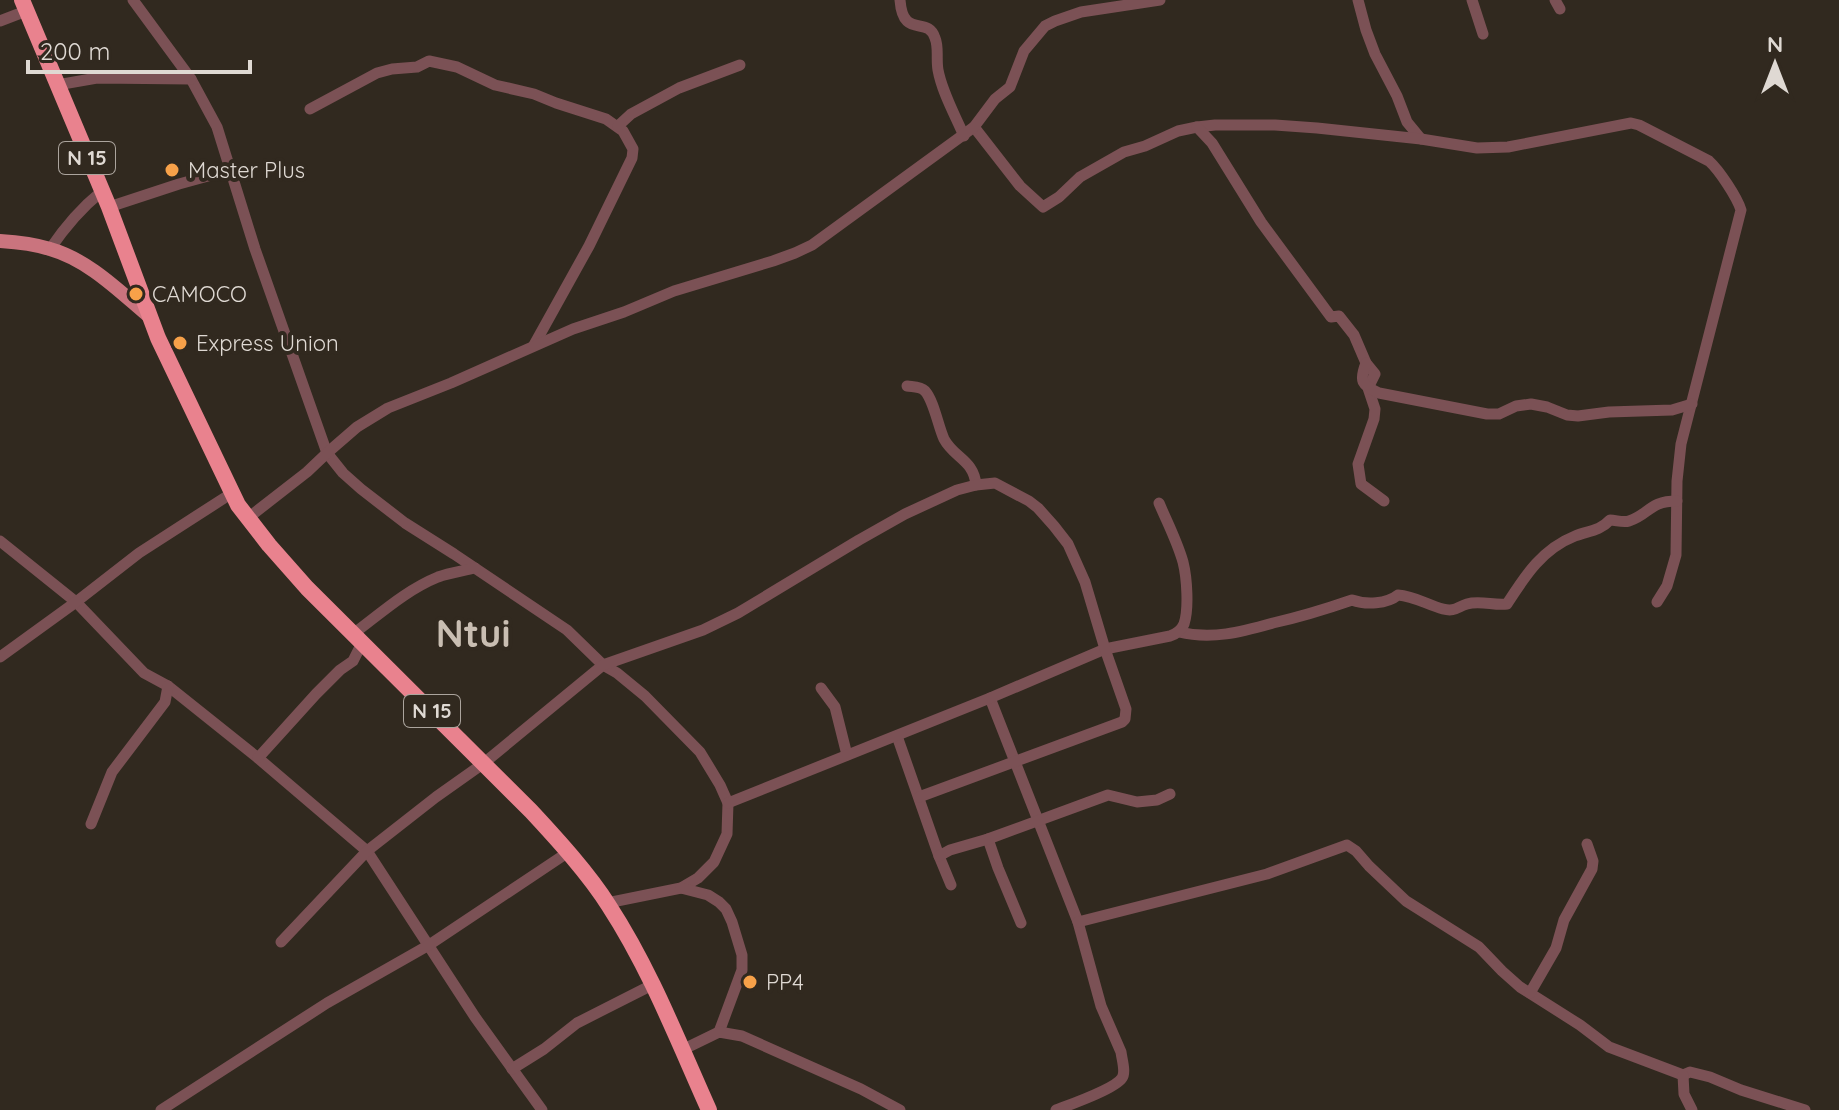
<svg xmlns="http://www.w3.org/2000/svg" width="1839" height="1110" viewBox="0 0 1839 1110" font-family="Quicksand,sans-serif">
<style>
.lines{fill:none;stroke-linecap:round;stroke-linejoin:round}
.minor{stroke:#7b5155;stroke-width:11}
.major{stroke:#ca747e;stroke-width:14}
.highway{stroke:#e9828e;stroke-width:16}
.poi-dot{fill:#f7a149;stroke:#31291f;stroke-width:3}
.labels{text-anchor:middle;stroke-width:8;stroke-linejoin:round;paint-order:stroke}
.shield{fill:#31291f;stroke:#aba49d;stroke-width:2}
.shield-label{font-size:20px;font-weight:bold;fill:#dfd9d3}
.poi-label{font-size:22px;fill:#dfd9d3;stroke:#31291f;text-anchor:start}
.town-label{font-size:38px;font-weight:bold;fill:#c9beb2;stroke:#31291f}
</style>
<rect width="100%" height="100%" fill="#31291f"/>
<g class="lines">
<!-- minor -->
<g class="minor">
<path d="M133,0L191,79L217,127L255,249L327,453L343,473L361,489L405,523L454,554L567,630L603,665L617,673L645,696L700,752L720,785L728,803L727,834L714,862L698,878L681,888L607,903"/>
<path d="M900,0C903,40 928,15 935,38C939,47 936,59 938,70C942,92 955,115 964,136"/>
<path d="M1358,0L1366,30L1375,54L1397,96L1407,122L1421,139"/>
<path d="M1472,0L1483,34"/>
<path d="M1555,0L1560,9"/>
<path d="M0,21L26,11"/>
<path d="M57,85L97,78L191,79"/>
<path d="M310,109L377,73L392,69L417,67L429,61L457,67L495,85L534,94L556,103L606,119L623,131L633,149L632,158L589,246L534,345"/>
<path d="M618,126L631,114L679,88L740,65"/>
<path d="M974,127L1020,186L1043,207L1059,197L1080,177L1124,152L1145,146L1178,131L1197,127L1215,125H1275L1317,128L1421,139L1477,148L1508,147L1631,123L1639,125L1709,161C1719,170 1737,197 1741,210L1681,444L1677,481L1676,555L1667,586L1657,602"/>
<path d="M1197,127L1212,143L1261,222L1331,317L1339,316L1354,335L1366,363L1375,374L1368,388L1375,409L1374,419L1358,464L1361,484L1384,501"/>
<path d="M109,207L179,184L230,170"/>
<path d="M50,249C65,227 80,209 101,192"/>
<path d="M1366,363C1359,381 1361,385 1379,393L1487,414H1499L1516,406L1531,404L1547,407L1567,415L1578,416L1609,412L1672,410L1692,404"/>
<path d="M907,386C913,387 920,386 925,391C934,401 938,426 944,439C954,458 974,460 976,485"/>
<path d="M248,518L307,472L327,453L357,427L388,408L451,383L573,329L624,312L674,291L773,261L795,253L812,245L974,127L995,99L1010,87L1024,51L1045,26L1055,21L1081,12L1160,0"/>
<path d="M0,541L76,602L144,673L168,686L258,758L367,851L475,1017L542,1110"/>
<path d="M1179,632C1212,640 1241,632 1273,623C1300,617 1326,609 1352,600C1366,605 1387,604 1398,595C1414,596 1428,605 1443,609C1455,612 1457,607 1467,604C1480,600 1495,606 1507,604C1525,576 1542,549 1575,536C1587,531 1600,531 1610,520C1616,520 1623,523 1629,521C1650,514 1649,501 1677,501"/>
<path d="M353,634C380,614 406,590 438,577C449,573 463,571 475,568"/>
<path d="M0,657L76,602L139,553L232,493"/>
<path d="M821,688L835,707L847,755"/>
<path d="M990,698L1078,922L1101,1006L1121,1052C1122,1060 1126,1072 1122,1078C1115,1089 1069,1105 1056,1110"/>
<path d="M897,736L939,856L951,885"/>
<path d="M258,758L316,694L340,670L353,661L362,643"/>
<path d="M728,803L990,698L1105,649L1170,636C1176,634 1181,631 1184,624C1189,609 1187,578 1183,562C1177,541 1167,522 1159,503"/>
<path d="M91,824L112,772L165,702L168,686"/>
<path d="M988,839L998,868L1021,923"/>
<path d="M939,856L950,850L988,839L1108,795L1137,802L1157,800L1170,794"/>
<path d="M681,888L708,895L719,902L726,909L732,922L742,955V970L719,1032"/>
<path d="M1078,922L1267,874L1347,845L1356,851L1369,866L1406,901L1479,947L1502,971L1520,987L1580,1025L1609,1047L1683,1075L1690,1072L1710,1077L1741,1090L1805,1110"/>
<path d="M281,942L367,851L436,797L484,763L603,665L703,630L738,613L859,540L905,514L957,490L976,485L995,483L1029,501L1038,508L1054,526L1068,544L1085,582L1105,649L1126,709L1125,719L1122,722L919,797"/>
<path d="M1530,993L1556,948L1564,920L1592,869L1593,861L1587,844"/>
<path d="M682,1050L719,1032L742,1036L861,1089L900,1110"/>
<path d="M512,1069L544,1049L577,1023L652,985"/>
<path d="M1683,1075L1684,1094L1692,1110"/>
<path d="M161,1110L327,1003L429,945L567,853"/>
</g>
<!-- major -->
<path class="major" d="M0,241C16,242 34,244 50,249C89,260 120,292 150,317"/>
<!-- highway -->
<path class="highway" d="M22,0L109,207L158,338L238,505L269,545L307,588L531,811C557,839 589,874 609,906C650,969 678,1041 709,1110"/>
</g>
<!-- markers -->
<g class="poi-dot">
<circle cx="172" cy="170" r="8"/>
<circle cx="136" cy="294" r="8"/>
<circle cx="180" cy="343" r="8"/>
<circle cx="750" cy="982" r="8"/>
</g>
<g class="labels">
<!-- shield labels -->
<g class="shield">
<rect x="59" y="142" width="56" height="32" rx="6"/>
<rect x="404" y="695" width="56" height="32" rx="6"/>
</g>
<g class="shield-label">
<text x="87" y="165">N 15</text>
<text x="432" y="718">N 15</text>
</g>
<!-- poi labels -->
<g class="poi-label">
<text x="188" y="178">Master Plus</text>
<text x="152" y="302">CAMOCO</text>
<text x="196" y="351">Express Union</text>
<text x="766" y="990">PP4</text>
</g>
<!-- town labels -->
<g class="town-label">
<text x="473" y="647">Ntui</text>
</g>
</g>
<!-- north arrow -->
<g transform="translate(1775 64)" stroke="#31291f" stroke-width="6" paint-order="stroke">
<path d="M0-6L14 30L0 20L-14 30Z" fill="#dfd9d3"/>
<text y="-12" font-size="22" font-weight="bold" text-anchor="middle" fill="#dfd9d3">N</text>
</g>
<!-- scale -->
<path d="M28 60v12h222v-12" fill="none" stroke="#dfd9d3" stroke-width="4"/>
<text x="40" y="60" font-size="24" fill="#dfd9d3" stroke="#31291f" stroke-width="6" paint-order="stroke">200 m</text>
</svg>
